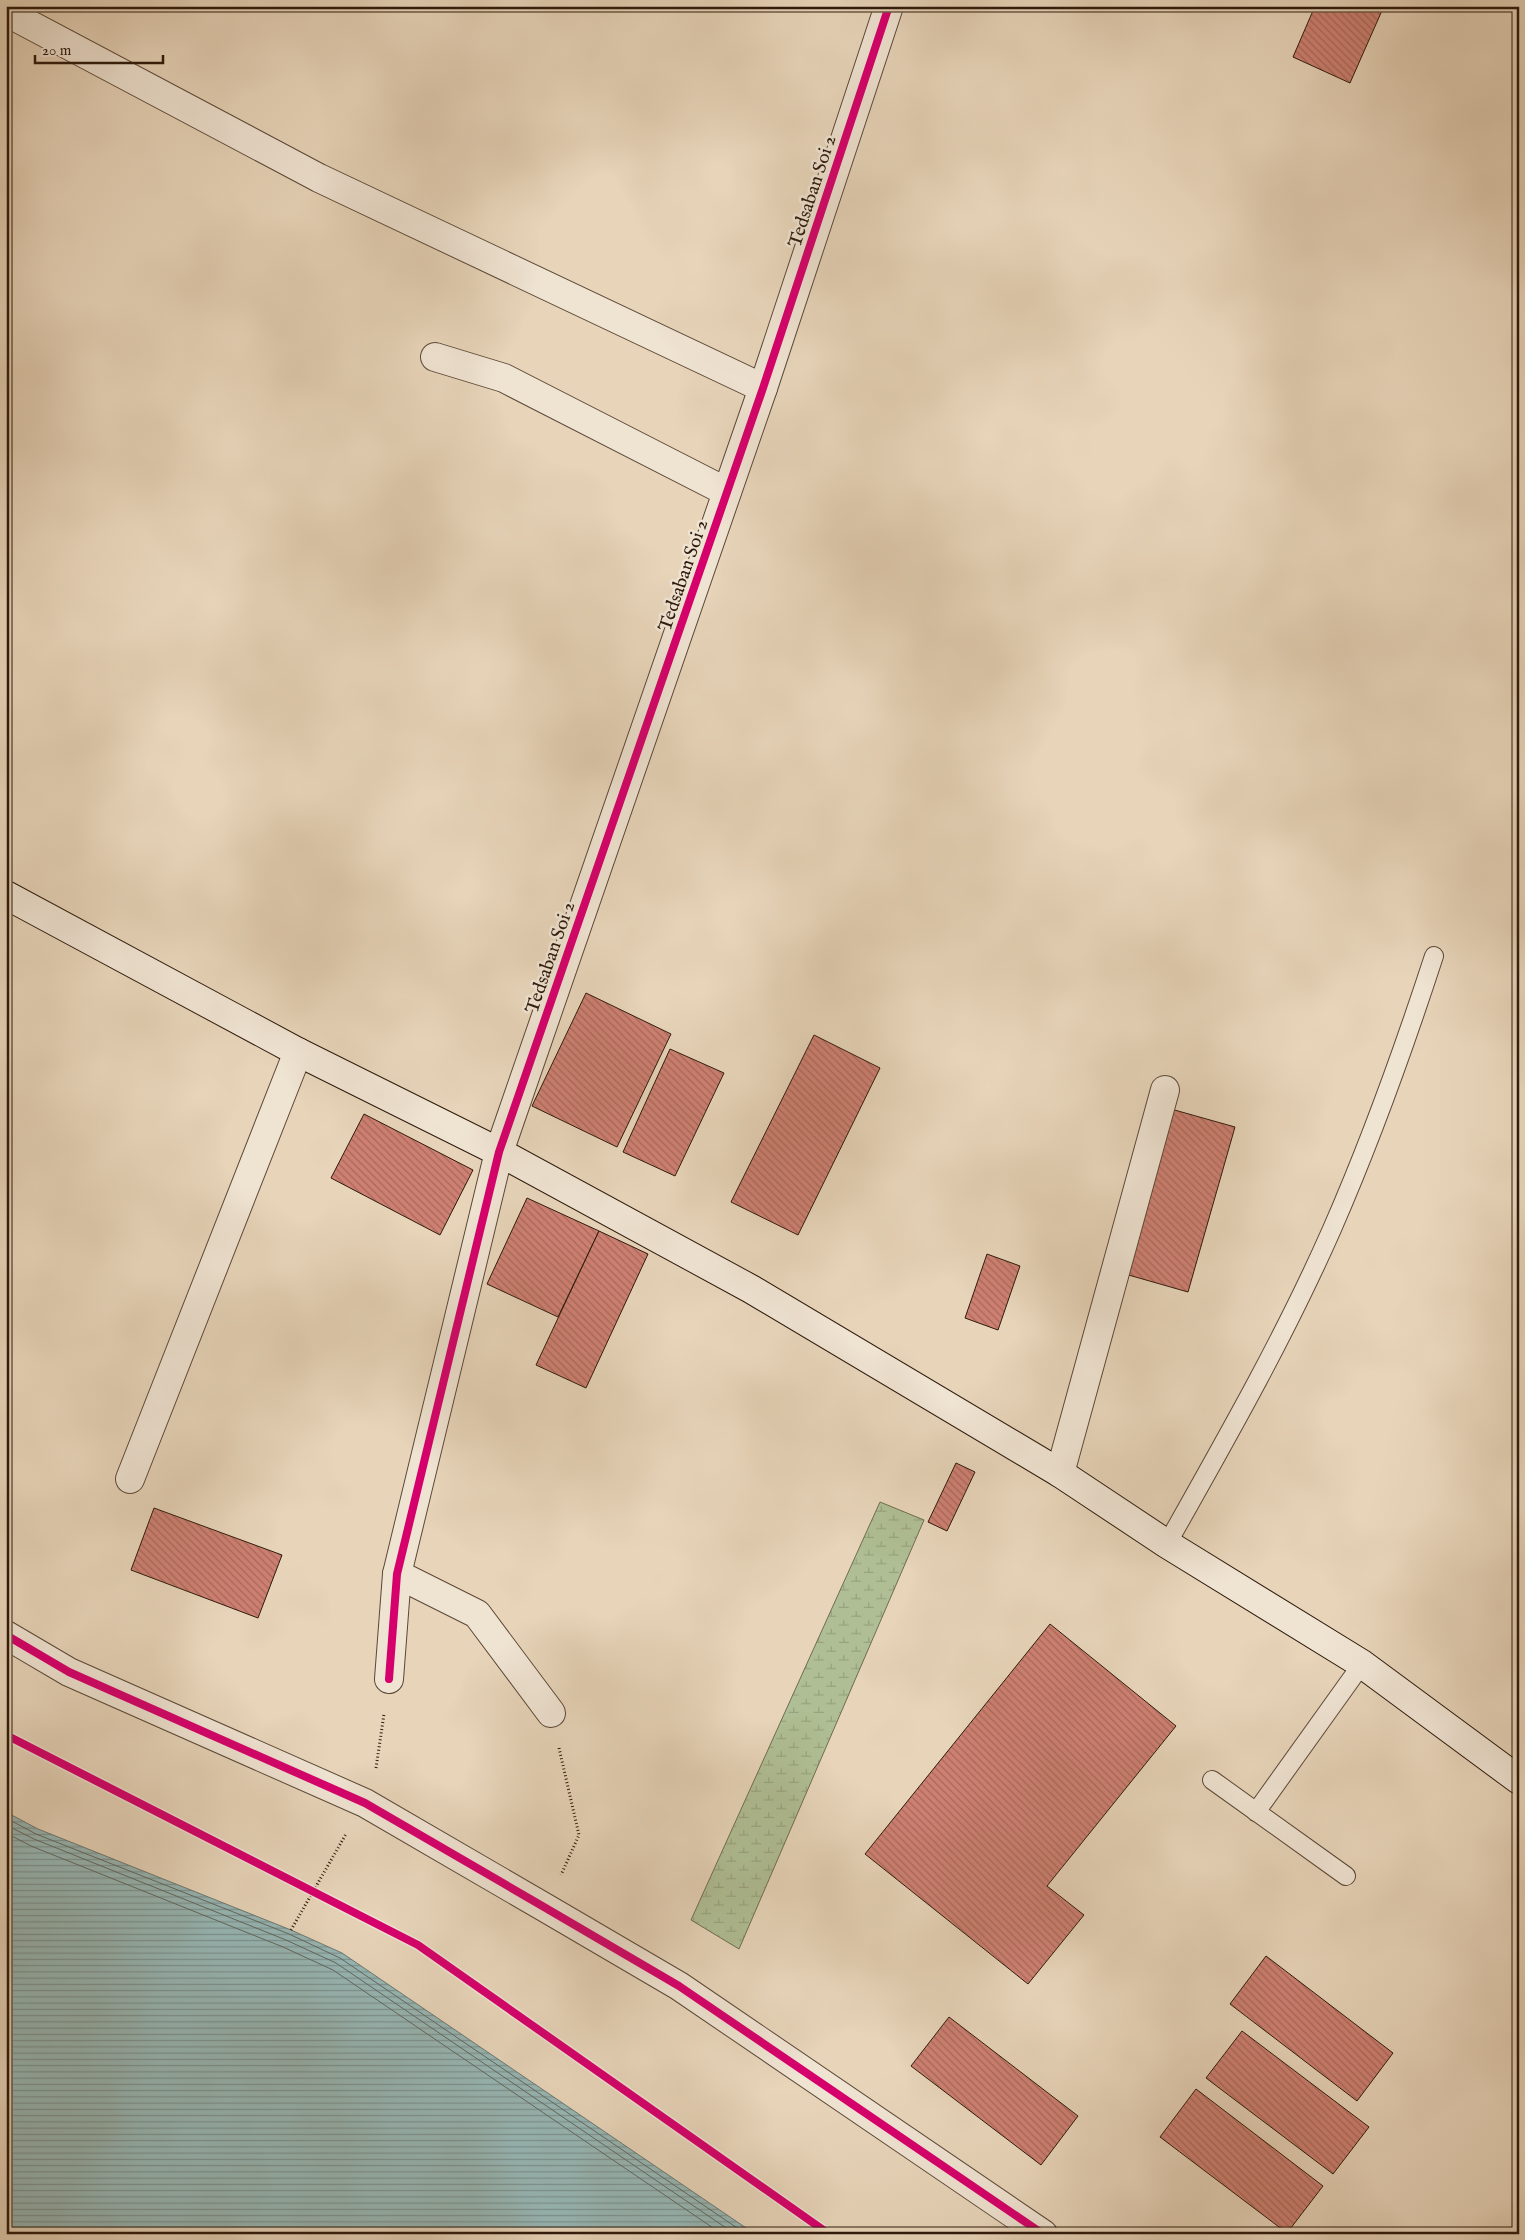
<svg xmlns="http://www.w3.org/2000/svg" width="1525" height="2240" viewBox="0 0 1525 2240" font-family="'IM FELL English',serif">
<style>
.wetland{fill:url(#wetland-marsh);stroke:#6e6c50}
.water{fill:url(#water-rules);stroke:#6d7871}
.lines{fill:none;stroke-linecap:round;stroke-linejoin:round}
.shore{stroke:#626860;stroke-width:1}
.building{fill:url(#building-back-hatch);stroke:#2e1a0c}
.lane-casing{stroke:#5c4837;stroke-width:20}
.street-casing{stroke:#5c4837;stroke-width:30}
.secondary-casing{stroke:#2e1a0c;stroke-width:30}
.path{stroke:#2e1a0c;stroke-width:3;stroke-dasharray:1 2.5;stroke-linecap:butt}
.lane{stroke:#efe3d2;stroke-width:18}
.street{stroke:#efe3d2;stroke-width:28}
.secondary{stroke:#efe3d2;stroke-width:28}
.cycleway-casing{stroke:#efe3d2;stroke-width:11}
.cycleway{stroke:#d6006c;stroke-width:8}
.labels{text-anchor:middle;stroke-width:5;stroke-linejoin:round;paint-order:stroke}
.street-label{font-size:19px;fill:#2e1a0c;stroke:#efe3d2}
</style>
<defs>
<pattern id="wetland-marsh" width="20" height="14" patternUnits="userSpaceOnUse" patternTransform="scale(1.25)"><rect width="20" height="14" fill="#afbe94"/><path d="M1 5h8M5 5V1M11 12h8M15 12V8" fill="none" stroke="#97a37e"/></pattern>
<pattern id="water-rules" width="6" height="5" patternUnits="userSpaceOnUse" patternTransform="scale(1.25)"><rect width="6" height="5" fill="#97b7b5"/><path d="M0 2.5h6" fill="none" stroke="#7c9492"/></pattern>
<pattern id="building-back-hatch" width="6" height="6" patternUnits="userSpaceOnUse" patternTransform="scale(1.25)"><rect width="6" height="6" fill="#ce8072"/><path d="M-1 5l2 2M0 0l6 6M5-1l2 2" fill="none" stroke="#a8685c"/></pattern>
</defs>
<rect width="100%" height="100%" fill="#e7d4b9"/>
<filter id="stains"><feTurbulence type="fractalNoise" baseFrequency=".004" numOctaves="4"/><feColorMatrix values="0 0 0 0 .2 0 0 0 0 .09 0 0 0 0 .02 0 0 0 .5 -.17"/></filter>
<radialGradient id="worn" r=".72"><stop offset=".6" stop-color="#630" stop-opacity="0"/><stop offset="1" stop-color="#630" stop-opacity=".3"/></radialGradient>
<!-- wetland -->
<path class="wetland" d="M880,1502L924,1520L739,1949L691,1920Z"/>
<!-- water -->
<path class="water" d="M6,1812L38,1829L291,1930L342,1953L755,2234H6Z"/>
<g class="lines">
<!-- shore -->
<g class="shore">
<path d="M6,1818L36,1834L289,1934L340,1958L746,2234"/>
<path d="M6,1825L34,1839L286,1940L336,1963L735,2234"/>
<path d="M6,1833L31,1846L283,1947L333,1970L722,2234"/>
</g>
</g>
<!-- building -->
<g class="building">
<path d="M1315,6H1384L1350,83L1293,57Z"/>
<path d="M586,993L671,1034L617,1147L532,1106Z"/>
<path d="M814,1035L880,1068L798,1235L731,1202Z"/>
<path d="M670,1049L724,1073L675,1176L623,1152Z"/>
<path d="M1171,1109L1235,1127L1188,1292L1125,1274Z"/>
<path d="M364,1114L473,1170L440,1235L331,1178Z"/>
<path d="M527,1198L599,1231L558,1317L487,1284Z"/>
<path d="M599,1231L648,1254L586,1388L536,1365Z"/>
<path d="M987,1254L1020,1266L998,1330L965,1318Z"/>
<path d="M956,1463L975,1472L947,1531L928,1522Z"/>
<path d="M154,1508L282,1555L258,1618L131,1570Z"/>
<path d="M1050,1624L1176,1726L1047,1886L1084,1915L1028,1984L865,1854Z"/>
<path d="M1266,1956L1393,2053L1357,2101L1230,2004Z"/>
<path d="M949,2017L1078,2116L1041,2165L911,2066Z"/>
<path d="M1242,2031L1369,2127L1333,2174L1206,2078Z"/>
<path d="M1196,2089L1323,2186L1287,2233L1160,2137Z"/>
</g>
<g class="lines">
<!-- lane casing -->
<g class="lane-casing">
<g id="lane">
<path d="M1167,1544C1225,1441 1284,1338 1332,1229C1371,1140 1404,1048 1434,956"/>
<path d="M1212,1780L1346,1876"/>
<path d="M1256,1812L1362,1664"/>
</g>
</g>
<!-- street casing -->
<g class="street-casing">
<g id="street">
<path d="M6,12L319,178L763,388"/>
<path d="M435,357L504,378L727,492"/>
<path d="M1060,1473L1165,1090"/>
<path d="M130,1479L298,1052"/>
<path d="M397,1574L477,1614L551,1713"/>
<path d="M6,1635L69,1672L365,1803L544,1907L679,1986L1043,2234"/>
<path d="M389,1679L397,1574L499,1152L763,388L889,6"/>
</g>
</g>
<!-- secondary casing -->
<g class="secondary-casing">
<path id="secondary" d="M6,895L298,1052L499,1152L751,1289L1060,1473L1167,1544L1362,1664L1519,1780"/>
</g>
<!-- path -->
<g class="path">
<path d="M559,1748L579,1835L561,1875"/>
<path d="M376,1768L384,1714"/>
<path d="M291,1930L346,1834"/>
</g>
<!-- lane -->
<use href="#lane" class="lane"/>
<!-- street -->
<use href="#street" class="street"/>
<!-- secondary -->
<use href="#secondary" class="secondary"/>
<!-- cycleway casing -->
<g class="cycleway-casing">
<g id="cycleway">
<path d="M6,1635L69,1672L365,1803L544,1907L679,1986L1043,2234"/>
<path d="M389,1679L397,1574L499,1152L763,388L889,6"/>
<path d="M6,1735L418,1945L829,2234"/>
</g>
</g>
<!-- cycleway -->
<use href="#cycleway" class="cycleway"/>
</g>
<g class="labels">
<!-- street labels -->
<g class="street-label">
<text transform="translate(811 191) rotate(-72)" y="7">Tedsaban Soi 2</text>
<text transform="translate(682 575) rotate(-71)" y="7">Tedsaban Soi 2</text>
<text transform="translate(549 957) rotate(-71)" y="7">Tedsaban Soi 2</text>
</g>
</g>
<!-- margin -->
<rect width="1525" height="2240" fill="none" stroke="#e7d4b9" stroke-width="25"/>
<rect x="8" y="8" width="1510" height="2225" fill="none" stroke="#2e1a0c" stroke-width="2.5"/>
<rect x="12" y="12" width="1500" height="2215" fill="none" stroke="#2e1a0c"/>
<!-- scale -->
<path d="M35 55v8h128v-8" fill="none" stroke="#2e1a0c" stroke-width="2.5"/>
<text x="42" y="55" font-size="15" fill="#2e1a0c" stroke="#efe3d2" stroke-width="4" paint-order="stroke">20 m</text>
<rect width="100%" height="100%" filter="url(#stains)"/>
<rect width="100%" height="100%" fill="url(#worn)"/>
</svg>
